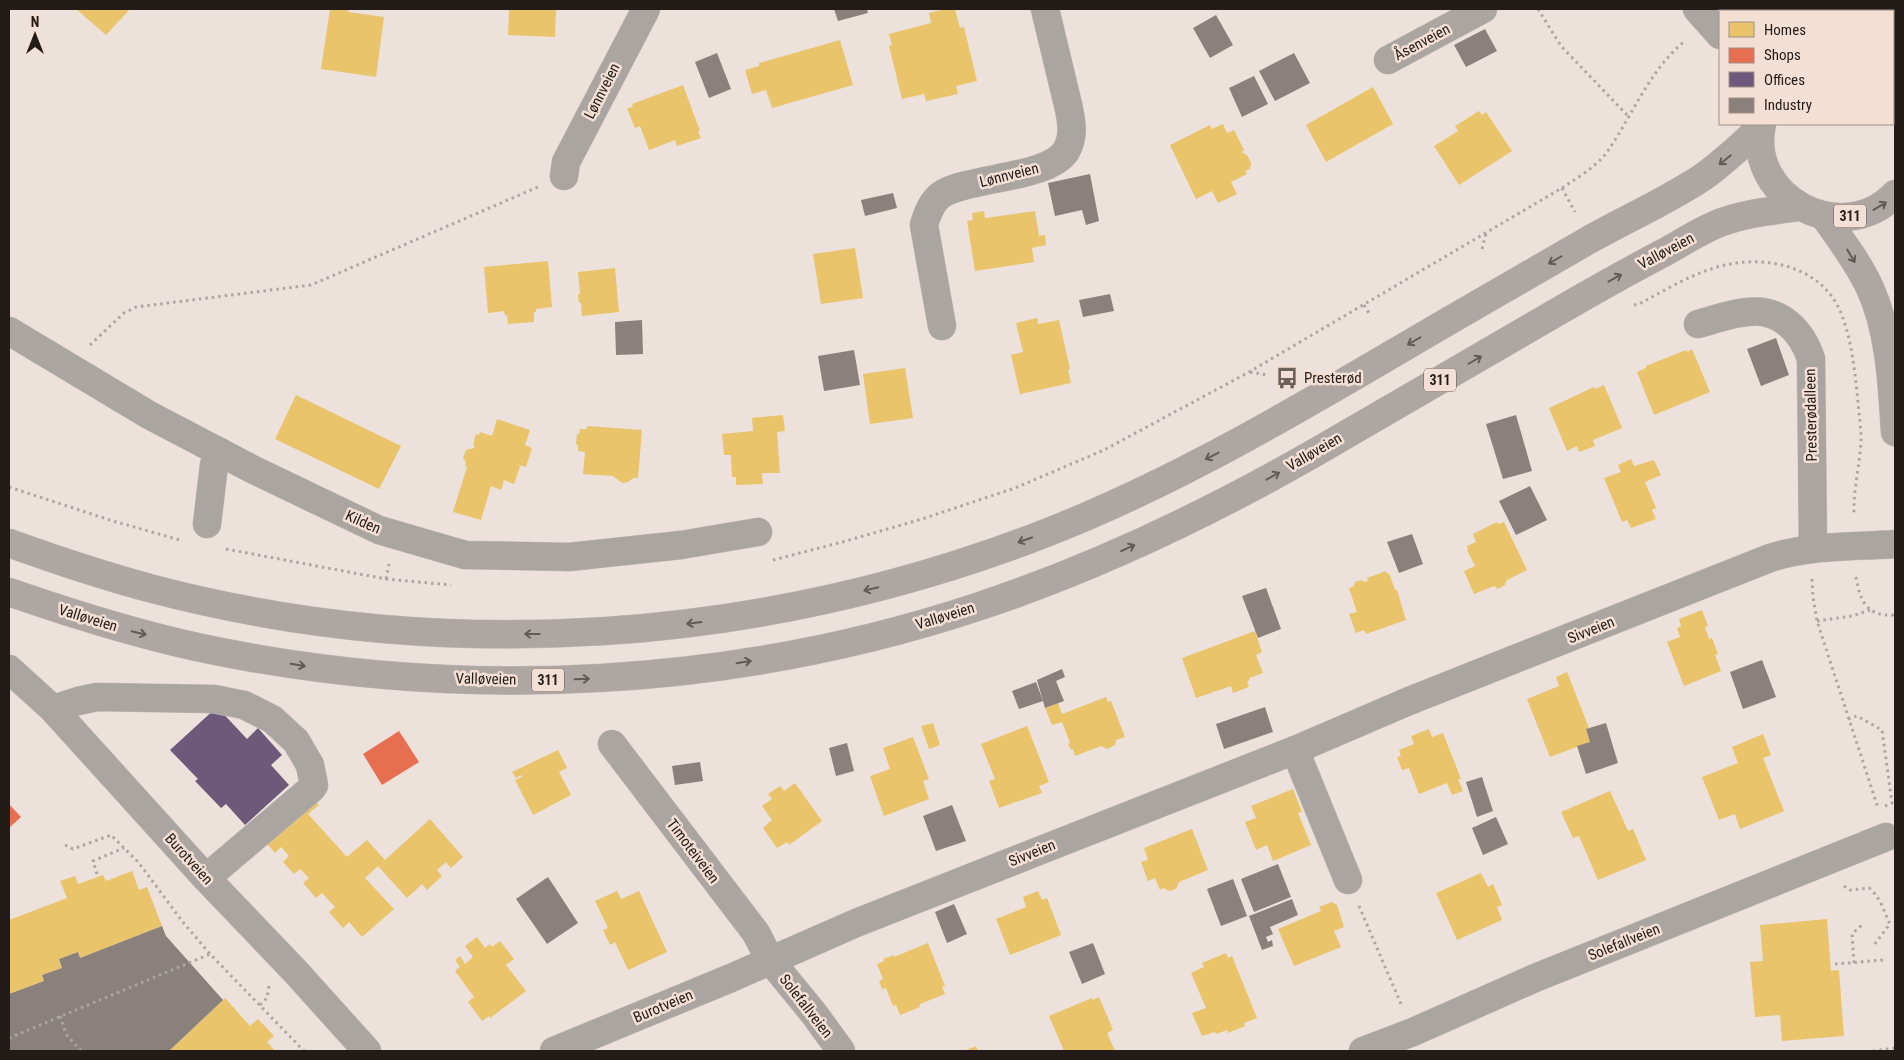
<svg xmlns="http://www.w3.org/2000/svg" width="1904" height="1060" viewBox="0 0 1904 1060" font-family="'Roboto Condensed',sans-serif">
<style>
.homes{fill:#e9c46a}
.shops{fill:#e76f51}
.offices{fill:#6d597a}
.industry{fill:#8a817c}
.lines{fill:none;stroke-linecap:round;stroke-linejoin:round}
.minor-casing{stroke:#c7beb9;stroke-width:29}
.major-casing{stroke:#c7beb9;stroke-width:29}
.path{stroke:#aca6a3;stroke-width:3;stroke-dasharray:2.5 4;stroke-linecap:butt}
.minor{stroke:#aaa5a1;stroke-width:28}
.major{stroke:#ada6a3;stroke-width:28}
.oneway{stroke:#615a56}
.labels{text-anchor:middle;stroke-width:5;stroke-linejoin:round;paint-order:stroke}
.shield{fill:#f4dfd4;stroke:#625650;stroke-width:1}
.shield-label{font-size:14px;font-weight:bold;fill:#231b17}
.street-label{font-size:15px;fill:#231b17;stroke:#f4dfd4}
.poi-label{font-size:15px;fill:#231b17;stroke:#f4dfd4;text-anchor:start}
</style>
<rect width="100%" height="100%" fill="#ede1db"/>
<!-- homes -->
<g class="homes">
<path d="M76,9H130L106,35Z"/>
<path d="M330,9H349L348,12L384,17L376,77L321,69Z"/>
<path d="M509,9H556L555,37L508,35Z"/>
<path d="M946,9H955L960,28L964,27L977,81L956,86L958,94L926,101L924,94L902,99L889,46L892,45L889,34L931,23L929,13Z"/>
<path d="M840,40L853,85L772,108L766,90L752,94L745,70L759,66V63Z"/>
<path d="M683,85L700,131H698L701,138L677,146L675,140L649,150L640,126L635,128L627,108L633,107L632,104Z"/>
<path d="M1373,87L1393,124L1326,162L1306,125Z"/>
<path d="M1479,111L1482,115L1486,112L1512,151L1459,185L1434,146L1458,131L1455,126Z"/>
<path d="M1223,124L1227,133L1234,130L1244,150L1241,152L1247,155L1251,163L1250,169L1245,171L1247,174L1231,182L1237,194L1218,203L1212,191L1196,199L1170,145L1210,125L1212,129Z"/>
<path d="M984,211L985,218L1035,211L1039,236L1045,235L1046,245L1032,248L1034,262L975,271L967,221L973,220L972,213Z"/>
<path d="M855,248L863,298L821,304L813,254Z"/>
<path d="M548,261L552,307L536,309V312H534V322L508,324L507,315H505L504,311L488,313L484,267Z"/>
<path d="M615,268L619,312L582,316L581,303H579L578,295L580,294L578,272Z"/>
<path d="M1037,318L1038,324L1059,320L1070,369L1068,370L1071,383L1020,394L1011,355L1023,352L1016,323Z"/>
<path d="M1692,349L1710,392L1654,415L1637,372L1646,368V366L1686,350L1687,352Z"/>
<path d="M905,368L913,418L870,424L863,374Z"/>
<path d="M1604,385L1622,428L1593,440L1595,446L1579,452L1577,446L1567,451L1549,408L1594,387L1595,389Z"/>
<path d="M296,395L401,446L379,489L275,439Z"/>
<path d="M783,415L785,431L777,432L780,473H762L763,484L736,485V477H732L731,455H724L722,434L753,431L752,418Z"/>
<path d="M497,419L530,430L525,445L532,448L526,467L518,465L520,467L514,484L504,480L501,490L491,486L481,520L453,512L467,467L465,466L466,462L463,458L466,450L474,448L475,446L473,445L476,434L479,435L480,432L492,436Z"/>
<path d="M587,426L642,430L638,478H633L628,482L622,483L613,476L583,474L585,452L578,451V445L576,444L577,434H579L580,429H587Z"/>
<path d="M1631,459L1634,466L1654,460L1661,475L1645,482L1656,508L1652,510L1656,519L1631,528L1627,520L1622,522L1604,478L1621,472L1618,465Z"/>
<path d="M1497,522L1498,524L1504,522L1527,570L1507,580L1505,585L1498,589L1494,586L1474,594L1464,571L1475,566L1467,550L1468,549L1467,546L1476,542L1473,534Z"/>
<path d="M1386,571L1387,574L1389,573L1395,590H1397L1406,620L1366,634L1364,630L1356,633L1349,614L1357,612L1349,588L1354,586L1355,582L1361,580L1364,582L1368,581L1367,578Z"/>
<path d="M1702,610L1708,626L1705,627L1709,639L1712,638L1718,654L1715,655L1721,671L1684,686L1667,642L1680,637L1677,628L1681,626L1679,619Z"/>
<path d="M1255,631L1262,652L1256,655L1263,673L1249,678L1250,680L1247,681L1249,687L1233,693L1231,686L1196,698L1182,658Z"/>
<path d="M1567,672L1589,728L1586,729L1590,742L1550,757L1527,699L1559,686L1556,677Z"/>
<path d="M1106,697L1108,702L1111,701L1125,737L1116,740L1115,745L1107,749L1101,746L1075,756L1073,749L1071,750L1068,744L1070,743L1062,722L1052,725L1045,708L1058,703L1062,714Z"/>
<path d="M933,723L940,745L929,749L921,726Z"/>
<path d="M1027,726L1049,782L1039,786L1042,793L999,808L989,781L995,779L981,744Z"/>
<path d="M1429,729L1432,737L1443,733L1461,779H1458L1463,791L1452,795L1447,783L1419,794L1409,768L1402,770L1397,757L1401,756L1399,750L1414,744L1411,736Z"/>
<path d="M1763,734L1771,755L1763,758L1784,811L1740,829L1735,814L1719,820L1702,777L1738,763L1732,747Z"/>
<path d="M913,737L929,779L923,781L929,799L884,816L870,776L890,769L883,748Z"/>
<path d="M558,750L567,768L559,772L571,795L533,815L515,780L522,777L521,775L516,778L512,772Z"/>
<path d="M795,783L822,821L789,845L787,842L777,848L763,828L772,820L762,806L772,799L768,794L780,786L784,791Z"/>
<path d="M1293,789L1302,812L1298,813L1311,845L1273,861L1267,845L1256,850L1245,822L1256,818L1251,806Z"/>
<path d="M1610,791L1628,831L1633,829L1646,860L1598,880L1579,836L1573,838L1561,812Z"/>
<path d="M311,797L319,805L308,814L347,857L367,840L385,860L430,819L463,857L451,868L446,862L437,870L442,876L427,890L422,884L407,898L378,866L365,878L394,909L362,937L349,922L343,928L329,912L335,907L322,893L316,898L303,883L309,878L300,869L294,874L283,862L289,856L281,847L275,853L264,840Z"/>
<path d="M1192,829L1208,870L1179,882L1176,889L1170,891L1163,888L1160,890L1155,878L1148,881L1141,862L1148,860L1144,848Z"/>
<path d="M132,871L139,890L147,887L162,926L80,958L78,952L59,959L62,968L42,975L44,981L9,994V920L67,898L60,881L75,876L78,884L103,875L106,881Z"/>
<path d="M1481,873L1488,887L1493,884L1502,905L1497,907L1502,920L1457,940L1436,893Z"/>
<path d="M617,891L621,899L639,891L667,952L628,970L615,942L610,945L603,930L608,928L595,901Z"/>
<path d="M1038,891L1042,900L1047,898L1061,935L1010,955L996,919L1026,907L1023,897Z"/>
<path d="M1332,902L1337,905L1344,927L1334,931L1341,947L1294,966L1278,929L1321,911L1319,907Z"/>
<path d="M1827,919L1831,971L1839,970L1844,1036L1782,1041L1780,1015L1755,1017L1750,962L1763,961L1760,925Z"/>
<path d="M477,937L485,948L490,944L492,947L500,941L514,959L506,965L526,991L490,1018L489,1016L482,1021L468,1002L474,997L455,971L460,967L455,960L460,956L465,964L473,957L465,946Z"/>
<path d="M928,943L945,986L942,987L945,994L920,1004V1007L900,1015L896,1005L893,1006L886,988L882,989L879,981L883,979L877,964L884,961L883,959L894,955V957Z"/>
<path d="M1226,953L1228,958L1232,956L1257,1018L1244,1023L1245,1026L1228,1033L1227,1030L1216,1034L1215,1032L1202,1036L1192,1013L1206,1008L1191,973L1204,967L1202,963Z"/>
<path d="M1099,997L1113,1030L1107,1033L1115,1051H1064L1049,1016L1092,998L1093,1000Z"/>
<path d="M225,998L250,1026L258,1019L274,1036L267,1042L275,1051H169Z"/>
<path d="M976,1046L978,1051H964Z"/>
</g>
<!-- shops -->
<g class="shops">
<path d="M399,731L419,762L382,785L363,754Z"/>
<path d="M9,804L21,817L9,828Z"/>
</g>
<!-- offices -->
<path class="offices" d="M217,707L247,739L258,728L282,755L271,765L289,785L245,825L226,804L221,808L195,781L198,779L170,750Z"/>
<!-- industry -->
<g class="industry">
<path d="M834,9H867L868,13L838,21Z"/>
<path d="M1216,15L1233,45L1210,58L1193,28Z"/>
<path d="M1485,29L1497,51L1466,67L1454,45Z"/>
<path d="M717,53L731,89L709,98L695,62Z"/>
<path d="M1294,53L1310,83L1275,101L1259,71Z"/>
<path d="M1254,76L1268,104L1242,117L1229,88Z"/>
<path d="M1090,174L1099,221L1086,225L1082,210L1055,216L1048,183Z"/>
<path d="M893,193L897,208L865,216L861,200Z"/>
<path d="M1110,294L1114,311L1083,317L1079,300Z"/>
<path d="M642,320L643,354L616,355L615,322Z"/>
<path d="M1776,338L1789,375L1761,386L1747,349Z"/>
<path d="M854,350L860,385L824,391L818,356Z"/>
<path d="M1516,415L1532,471L1503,479L1486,424Z"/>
<path d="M1530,486L1547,520L1516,535L1499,501Z"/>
<path d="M1412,534L1423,564L1399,573L1387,542Z"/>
<path d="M1266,588L1281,629L1258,638L1242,596Z"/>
<path d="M1762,660L1776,697L1743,709L1730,672Z"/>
<path d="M1062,669L1065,677L1056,681L1064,701L1045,708L1037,680Z"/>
<path d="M1036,682L1043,701L1019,709L1012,691Z"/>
<path d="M1265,707L1273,732L1224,749L1216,724Z"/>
<path d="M1606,723L1618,763L1586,774L1577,746L1590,742L1586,729Z"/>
<path d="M847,743L854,771L836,776L829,748Z"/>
<path d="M700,762L703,781L675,785L672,766Z"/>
<path d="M1482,777L1493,811L1477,817L1466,782Z"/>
<path d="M952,805L966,841L936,851L923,816Z"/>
<path d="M1496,817L1508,844L1483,855L1472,828Z"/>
<path d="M1278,864L1291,897L1254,912L1241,879Z"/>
<path d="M548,877L578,923L547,944L516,899Z"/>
<path d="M1233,879L1247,916L1221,926L1207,889Z"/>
<path d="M1292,899L1298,915L1270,927L1273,934L1266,937L1268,942L1272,940L1273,946L1262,950L1249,916Z"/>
<path d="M954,904L967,934L947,943L935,912Z"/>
<path d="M162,926L166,936L223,1000L169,1051H9V994L44,981L42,975L62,968L59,959L78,952L80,958Z"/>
<path d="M1093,943L1105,974L1082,984L1069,952Z"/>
</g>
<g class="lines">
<!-- minor casing -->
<g class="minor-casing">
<g id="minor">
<path d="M1697,9L1720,35"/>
<path d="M1740,9L1743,11"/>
<path d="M1388,60L1483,9"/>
<path d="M564,176L566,162L646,9"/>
<path d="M1698,324C1714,320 1731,313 1748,312C1780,308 1802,331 1811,359L1813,548"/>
<path d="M942,326L924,225C927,214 933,199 944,193C973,177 1049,178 1066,151C1074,137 1072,124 1069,109L1045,9"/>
<path d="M9,331L149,415L252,469L379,530L465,555L569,557L681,545L758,532"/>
<path d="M207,524L214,465L220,452"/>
<path d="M9,669L53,709L206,878L295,971L367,1051"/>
<path d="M53,709L78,701L97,697L214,699L244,705L272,719L296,741L310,765L314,785L311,789L206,878"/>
<path d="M612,744L756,933L770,960L815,1015L841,1051"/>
<path d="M1295,750L1348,880"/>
<path d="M554,1051L731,978L856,923L1295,750L1409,701L1770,558C1810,545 1853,547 1895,544"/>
<path d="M1363,1051L1413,1032L1535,978L1886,837"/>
</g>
</g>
<!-- major casing -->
<g class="major-casing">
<g id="major">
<path d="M1893,48H1895"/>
<path d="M1893,80L1895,82"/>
<path d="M1762,124C1745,198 1843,249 1895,194"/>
<path d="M1824,216C1840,239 1858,262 1870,288C1890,332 1892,385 1895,432"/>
<path d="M9,543C56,560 104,576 153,589C447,666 763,643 1046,533C1184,479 1312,401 1440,326C1489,298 1538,269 1587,241C1626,219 1667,201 1703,177C1724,162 1742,145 1761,127"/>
<path d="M9,592C78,616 148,638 221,652C470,701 735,687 977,607C1095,568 1208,514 1316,452C1391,409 1465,365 1540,322C1581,298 1623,274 1665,252C1685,241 1704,228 1725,221C1749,213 1775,210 1800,207"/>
</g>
</g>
<!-- path -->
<g class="path">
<path d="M1538,9L1561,46L1629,117"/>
<path d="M1562,188L1575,212"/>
<path d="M1482,249L1486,233"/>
<path d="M1364,305L1370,315"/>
<path d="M1634,305L1639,304C1662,292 1686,277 1711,269C1757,253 1820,262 1841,313C1852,341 1855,372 1858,402C1859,415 1861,428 1861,440C1860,465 1853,490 1854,515"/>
<path d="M90,345L124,313L136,307L311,285L538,187"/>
<path d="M1250,372L1267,375"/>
<path d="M9,487L113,521L180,540"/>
<path d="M226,549L386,579L451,585"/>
<path d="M773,560L846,541L922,519L1015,488L1104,450L1249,372L1562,188C1577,178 1596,167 1607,152C1633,115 1649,70 1685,41"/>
<path d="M1856,577C1860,601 1867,617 1894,615"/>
<path d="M386,579L389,564"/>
<path d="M1812,579L1813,597L1817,621L1878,808"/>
<path d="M1817,621L1852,616L1870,610"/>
<path d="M1848,719L1857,716L1882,730L1892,803L1885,806"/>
<path d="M65,845L73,849L111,835L139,863L182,921L210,954L304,1051"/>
<path d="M97,874L93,861L124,848"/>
<path d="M1844,886L1850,890L1869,888C1880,896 1884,912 1890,924L1874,945"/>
<path d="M1359,906L1401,1004"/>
<path d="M1854,963L1852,934L1863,924"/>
<path d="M1835,964L1883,960"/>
<path d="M260,1005L267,998L269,986"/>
<path d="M60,1016L66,1034L81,1051"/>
<path d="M9,1038L210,954"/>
<path d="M1873,1051L1895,1048"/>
</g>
<!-- minor -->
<use href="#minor" class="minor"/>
<!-- major -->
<use href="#major" class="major"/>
</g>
<!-- one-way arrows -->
<defs><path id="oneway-shaft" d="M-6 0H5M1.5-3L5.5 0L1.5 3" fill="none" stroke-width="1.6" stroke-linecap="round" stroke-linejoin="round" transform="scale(1.25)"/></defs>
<g class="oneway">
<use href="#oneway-shaft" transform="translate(1725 160) rotate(141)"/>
<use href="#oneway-shaft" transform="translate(1880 206) rotate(-31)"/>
<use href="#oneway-shaft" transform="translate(1851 256) rotate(59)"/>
<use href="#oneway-shaft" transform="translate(1555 260) rotate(150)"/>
<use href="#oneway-shaft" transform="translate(1615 278) rotate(-29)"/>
<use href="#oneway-shaft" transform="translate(1414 341) rotate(150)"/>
<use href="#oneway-shaft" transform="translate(1475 360) rotate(-30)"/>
<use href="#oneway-shaft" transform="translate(1212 456) rotate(153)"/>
<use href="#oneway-shaft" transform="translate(1273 476) rotate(-29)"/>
<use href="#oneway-shaft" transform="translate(1025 540) rotate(161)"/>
<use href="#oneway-shaft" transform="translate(1128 548) rotate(-25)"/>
<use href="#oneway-shaft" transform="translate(871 589) rotate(166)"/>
<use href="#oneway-shaft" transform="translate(694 623) rotate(173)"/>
<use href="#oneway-shaft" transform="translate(139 633) rotate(13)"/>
<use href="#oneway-shaft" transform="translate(532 634) rotate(180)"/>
<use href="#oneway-shaft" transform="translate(744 662) rotate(-10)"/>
<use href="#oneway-shaft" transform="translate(298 665) rotate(9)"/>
<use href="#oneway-shaft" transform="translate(582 679) rotate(-2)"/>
</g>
<!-- icons -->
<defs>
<g id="bus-bare" transform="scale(1.725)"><path d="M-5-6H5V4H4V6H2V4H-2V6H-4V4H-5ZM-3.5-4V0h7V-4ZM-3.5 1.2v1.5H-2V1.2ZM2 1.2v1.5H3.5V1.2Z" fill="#6a605c" stroke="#f4dfd4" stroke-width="2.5" paint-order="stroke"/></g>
</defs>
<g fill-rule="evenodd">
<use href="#bus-bare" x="1287" y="378"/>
</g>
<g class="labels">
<!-- shield labels -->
<g class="shield">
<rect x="1834" y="204.5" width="32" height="23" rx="4"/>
<rect x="1424" y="368.5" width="32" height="23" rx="4"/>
<rect x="532" y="668.5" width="32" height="23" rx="4"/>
</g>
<g class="shield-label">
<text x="1850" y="221">311</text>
<text x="1440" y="385">311</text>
<text x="548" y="685">311</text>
</g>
<!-- street labels -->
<g class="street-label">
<text transform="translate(1422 42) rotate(-28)" y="5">Åsenveien</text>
<text transform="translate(602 91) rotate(-63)" y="5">Lønnveien</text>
<text transform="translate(1009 175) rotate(-14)" y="5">Lønnveien</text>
<text transform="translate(1666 251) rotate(-28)" y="5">Valløveien</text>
<text transform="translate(1811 415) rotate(-91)" y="5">Presterødalleen</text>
<text transform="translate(1314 452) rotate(-30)" y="5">Valløveien</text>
<text transform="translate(363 522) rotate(24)" y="5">Kilden</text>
<text transform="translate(945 616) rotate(-17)" y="5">Valløveien</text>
<text transform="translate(88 618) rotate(17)" y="5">Valløveien</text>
<text transform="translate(1591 630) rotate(-22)" y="5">Sivveien</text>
<text transform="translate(486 679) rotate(1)" y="5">Valløveien</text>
<text transform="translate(693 851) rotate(53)" y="5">Timoteiveien</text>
<text transform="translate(1032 853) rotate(-22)" y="5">Sivveien</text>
<text transform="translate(189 859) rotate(48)" y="5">Burotveien</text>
<text transform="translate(1624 942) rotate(-22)" y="5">Solefallveien</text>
<text transform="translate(663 1006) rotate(-23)" y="5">Burotveien</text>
<text transform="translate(806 1006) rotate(52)" y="5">Solefallveien</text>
</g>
<!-- poi labels -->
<g class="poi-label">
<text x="1304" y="383">Presterød</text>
</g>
</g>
<!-- border -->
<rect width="1904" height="1060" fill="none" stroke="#231b17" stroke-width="20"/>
<!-- legend -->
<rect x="1719" y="10" width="175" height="115" fill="#f4dfd4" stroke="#a09188"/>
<rect x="1729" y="22" width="25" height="15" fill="#e9c46a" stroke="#a09188"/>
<text x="1764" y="35" font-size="15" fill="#231b17">Homes</text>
<rect x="1729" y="48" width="25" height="15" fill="#e76f51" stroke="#a09188"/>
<text x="1764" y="60" font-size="15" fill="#231b17">Shops</text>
<rect x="1729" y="72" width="25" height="15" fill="#6d597a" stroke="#a09188"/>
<text x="1764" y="85" font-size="15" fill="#231b17">Offices</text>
<rect x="1729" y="98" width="25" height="15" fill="#8a817c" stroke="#a09188"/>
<text x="1764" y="110" font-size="15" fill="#231b17">Industry</text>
<!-- north arrow -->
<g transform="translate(35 35)" stroke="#f4dfd4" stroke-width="4" paint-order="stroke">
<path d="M0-4L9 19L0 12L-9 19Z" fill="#231b17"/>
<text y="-8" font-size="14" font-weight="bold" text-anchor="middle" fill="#231b17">N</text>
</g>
</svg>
